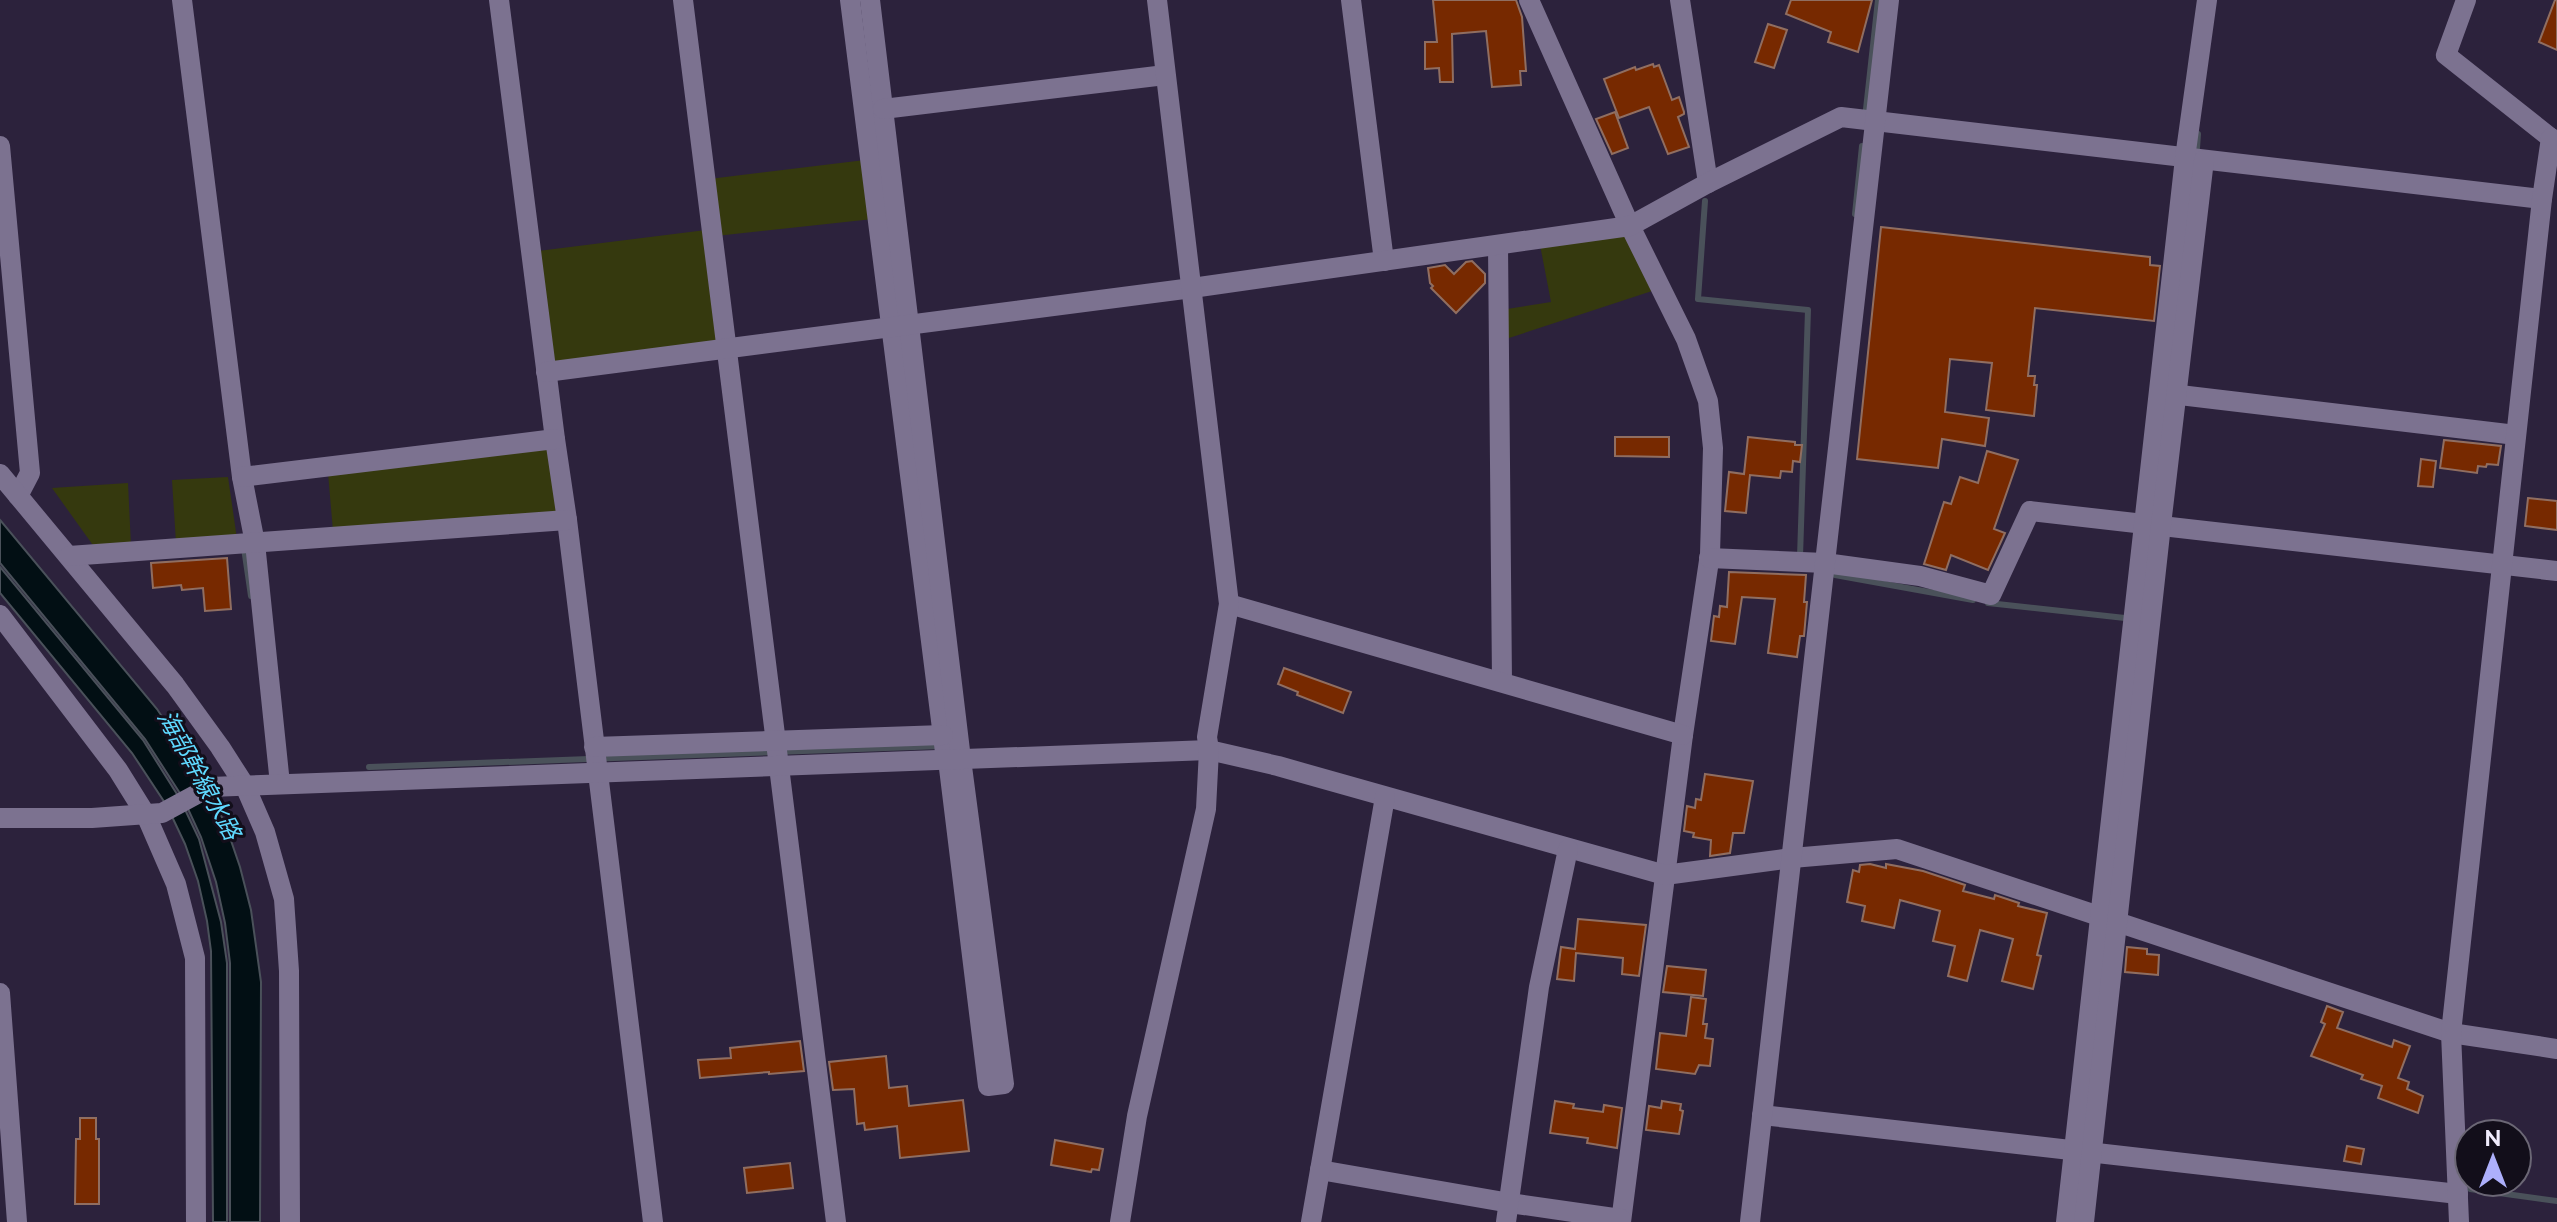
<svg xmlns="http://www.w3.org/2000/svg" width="2557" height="1222" viewBox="0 0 2557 1222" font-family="Raleway,'Noto Sans JP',sans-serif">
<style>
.green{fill:#35390e}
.water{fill:#020f14;stroke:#4a515a;stroke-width:2}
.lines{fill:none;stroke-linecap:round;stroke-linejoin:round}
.stream{stroke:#4a515a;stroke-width:6}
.building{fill:#772900;stroke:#906e61;stroke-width:2}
.minor{stroke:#7c7290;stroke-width:20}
.labels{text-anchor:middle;stroke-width:6;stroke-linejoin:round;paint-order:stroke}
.water-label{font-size:24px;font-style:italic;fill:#5fd9ff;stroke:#120e1a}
</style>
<rect width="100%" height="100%" fill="#2c223c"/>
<!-- green -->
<g class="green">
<path d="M865,160L873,219L716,236L709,179Z"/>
<path d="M706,230L718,336L713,344L557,363L551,360L538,251Z"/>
<path d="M1619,237H1626L1652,291L1506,339L1507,309L1551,302L1540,245Z"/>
<path d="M551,449L558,511L333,531L328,473Z"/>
<path d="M228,477L237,539L176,543L172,480Z"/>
<path d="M128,483L131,546L95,548L52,488Z"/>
</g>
<!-- water -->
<g class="water">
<path d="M0,520L157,709L206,784L226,826L240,867L251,910L261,982L260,1222H230V963L225,923L216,882L201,837L183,798L145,739L0,563Z"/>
<path d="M0,567L143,740L180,799L199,839L221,922L227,963V1222H213L211,951L207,921L198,881L185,844L167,806L132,753L0,593Z"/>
</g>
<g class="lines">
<!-- stream -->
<g class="stream">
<path d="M1866,109L1878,0"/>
<path d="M2197,148L2198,134"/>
<path d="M1705,201L1698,299L1808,310L1800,557"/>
<path d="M1855,214L1862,146"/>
<path d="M244,548L251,596"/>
<path d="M1835,575L1973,600"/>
<path d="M1988,603L2125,618"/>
<path d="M369,767L941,746"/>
<path d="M2470,1189L2557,1201"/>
</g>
</g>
<!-- building -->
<g class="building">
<path d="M1433,0H1516L1522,17L1526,71H1520L1521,85L1492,87L1486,31L1452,34L1453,82H1440L1439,68L1425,69V42H1437Z"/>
<path d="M1791,0H1872L1858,52L1828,42L1831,32L1786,14Z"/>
<path d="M2555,0H2557V50L2539,42Z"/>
<path d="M1768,24L1787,30L1774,68L1755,62Z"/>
<path d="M1653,64L1654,67L1659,65L1672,100L1679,97L1684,112V114L1678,117L1689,147L1668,154L1649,107L1619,118L1604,79L1635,67L1636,70Z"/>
<path d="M1615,112L1628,148L1612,154L1596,119Z"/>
<path d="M1881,227L2150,257V265L2160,266L2154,321L2035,308L2028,376H2035L2034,385H2037L2034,416L1986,410L1992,363L1950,359L1945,412L1989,418L1985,446L1942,439L1938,468L1857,459Z"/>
<path d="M1472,261L1485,274V283L1456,313L1431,288L1433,286L1430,283L1428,268L1445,265L1454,274L1466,262Z"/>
<path d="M1615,437H1669V457L1615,456Z"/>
<path d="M1748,437L1795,442V445H1802L1800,462L1793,461L1792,472L1781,471L1780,478L1750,475L1746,513L1725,511L1729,472L1744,474Z"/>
<path d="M2444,440L2501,446L2498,465L2487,464L2486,467L2478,466L2477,473L2440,468Z"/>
<path d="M1987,451L2018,460L1994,529L2005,533L1988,570L1951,555L1946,570L1924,564L1944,502L1951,504L1960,477L1978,483Z"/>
<path d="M2421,459L2436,461L2433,487L2418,486Z"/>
<path d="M2528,498L2557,501V530L2525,526Z"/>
<path d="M227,558L231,609L205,611L203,588L182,590L181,585L153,588L151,563Z"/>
<path d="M1729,572L1806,575L1804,602H1807L1804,636H1800L1797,657L1768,653L1775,599L1742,597L1735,644L1711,641L1714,616L1719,617L1720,606L1727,607Z"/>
<path d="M1284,668L1351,692L1343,713L1297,695L1298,692L1278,684Z"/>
<path d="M1705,774L1753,781L1744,833H1733L1730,853L1710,856L1711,840L1693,837L1694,833L1684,831L1687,806L1695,808L1696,799L1701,800Z"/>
<path d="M1870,864L1886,868V864L1923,871L1965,885L1963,891L1994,899L1995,895L2019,903L2018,906L2047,913L2037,955L2041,956L2033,989L2002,981L2013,939L1980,930L1967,981L1948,976L1955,946L1933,941L1940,911L1900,900L1894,928L1862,921L1865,906L1847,902L1853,870L1859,872L1860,865Z"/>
<path d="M1578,919L1646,925L1639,976L1622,974L1623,958L1576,953L1574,981L1557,979L1561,947L1575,949Z"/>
<path d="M2127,947L2147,949V954L2159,955L2158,975L2125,972Z"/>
<path d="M1667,966L1706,970L1703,996L1663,992Z"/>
<path d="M1691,997L1706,999L1703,1024H1707L1705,1038L1713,1039L1710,1066L1699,1065L1695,1074L1656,1069L1660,1033L1686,1036Z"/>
<path d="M2327,1006L2343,1012L2337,1028L2392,1047L2394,1040L2410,1046L2398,1078L2409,1082L2407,1089L2423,1096L2418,1113L2378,1098L2382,1086L2361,1079L2363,1075L2311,1056L2325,1024L2321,1022Z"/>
<path d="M800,1041L804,1071L769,1074V1072L700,1078L698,1060L731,1058L730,1048Z"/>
<path d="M886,1056L889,1088L907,1086L909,1106L963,1100L969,1151L900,1158L897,1126L865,1130L864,1123L857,1124L854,1089L833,1090L829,1062Z"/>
<path d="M1555,1101L1574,1104L1573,1108L1603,1112L1604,1105L1622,1108L1617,1148L1587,1143L1588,1138L1550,1133Z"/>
<path d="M1662,1101L1681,1104L1680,1110L1683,1111L1679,1134L1646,1130L1649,1106L1661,1108Z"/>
<path d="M80,1118H96V1139H99V1204H75L76,1139H80Z"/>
<path d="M1055,1140L1103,1149L1099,1170L1092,1169L1091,1172L1051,1165Z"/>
<path d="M2347,1146L2364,1149L2361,1164L2344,1161Z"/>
<path d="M790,1163L793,1188L747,1193L744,1168Z"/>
</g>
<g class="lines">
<!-- minor -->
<g class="minor">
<path d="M182,0L242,477L255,543L280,784"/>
<path d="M499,0L555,439L567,520L653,1222"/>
<path d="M683,0L836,1222"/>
<path d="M850,0L946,760"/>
<path d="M870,0L961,759L1004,1084L988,1086L948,760"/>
<path d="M1351,0L1384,261"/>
<path d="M1529,0L1630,226L1686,339L1708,401L1713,448L1710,554L1683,735L1621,1222"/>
<path d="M1680,0L1708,183"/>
<path d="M2466,0L2446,55L2557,143"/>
<path d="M883,109L1165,75"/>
<path d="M0,146L30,473L18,496"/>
<path d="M1498,245L1502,682"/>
<path d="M546,372L1192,288L1630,226L1708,183L1841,117L2542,199"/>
<path d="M2163,393L2516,435"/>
<path d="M0,474L175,685L220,747L245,786L265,832L284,899L289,971L290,1222"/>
<path d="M242,477L555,439"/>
<path d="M69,556L567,520"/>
<path d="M1709,558L1825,563L1920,576L1991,595L2030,511L2557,571"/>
<path d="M1229,604L1683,735"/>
<path d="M0,615L118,770L146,815L176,884L195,958L196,1222"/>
<path d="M594,747L943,735"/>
<path d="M0,818H92L162,813L210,787L1209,750L1278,766L1665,875L1792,858L1897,849L2451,1033L2557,1049"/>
<path d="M0,993L17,1222"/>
<path d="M1762,1115L2458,1194"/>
<path d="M1320,1170L1510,1203L1621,1219"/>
<path d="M1120,1222L1137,1116L1206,809L1209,750L1207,737L1229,604L1157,0"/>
<path d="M1311,1222L1385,797"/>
<path d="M1506,1222L1539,987L1568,849"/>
<path d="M1750,1222L1889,0"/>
<path d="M2066,1222L2185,158L2207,0"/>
<path d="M2084,1222L2161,525L2204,160"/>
<path d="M2459,1222L2451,1033L2542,199L2551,138"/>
</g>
</g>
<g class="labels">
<!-- water labels -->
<g class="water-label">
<text transform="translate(199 775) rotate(61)" y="8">海部幹線水路</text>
</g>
</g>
<!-- north arrow -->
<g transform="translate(2493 1158)"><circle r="38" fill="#120e1a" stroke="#6b6775" stroke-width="2"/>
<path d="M0-6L14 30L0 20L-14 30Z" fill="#adaffb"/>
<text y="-12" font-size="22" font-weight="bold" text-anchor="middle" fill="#f1ecfd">N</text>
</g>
</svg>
